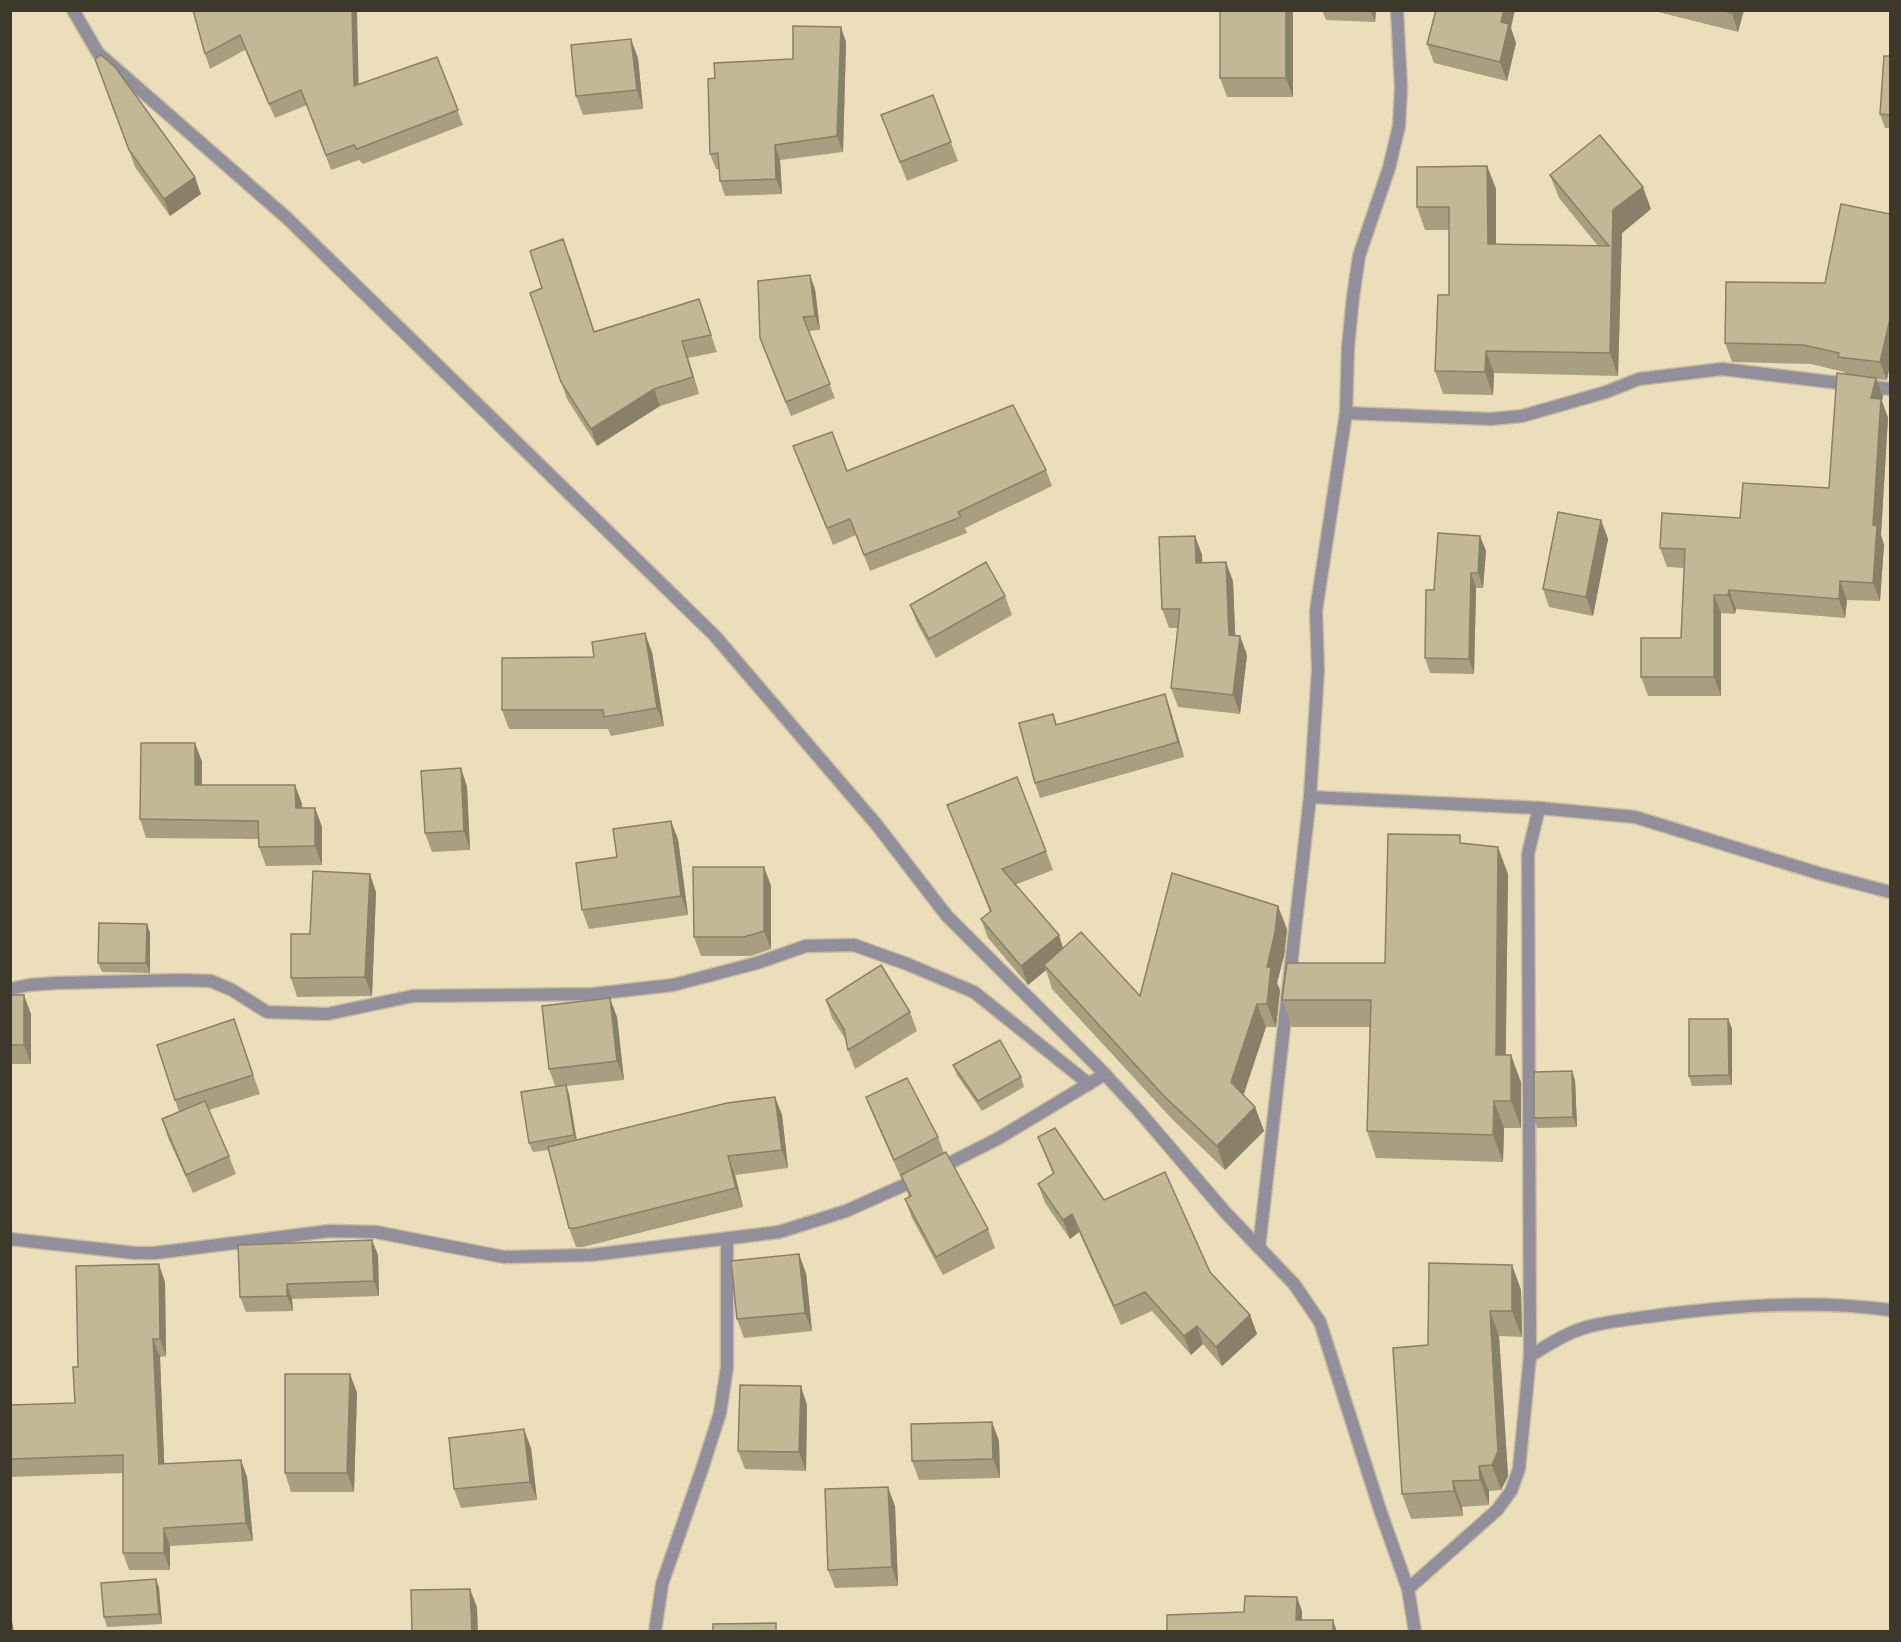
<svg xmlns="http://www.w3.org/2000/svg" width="1901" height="1642" viewBox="0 0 1901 1642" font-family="Cabin,sans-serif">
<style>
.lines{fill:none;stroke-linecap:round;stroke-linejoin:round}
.minor-casing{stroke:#c8be9e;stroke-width:15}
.minor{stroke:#928e9c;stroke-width:12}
.wall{fill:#a89e80}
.shaded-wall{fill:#888168}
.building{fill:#c3b895;stroke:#888168;stroke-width:1.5}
</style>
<rect width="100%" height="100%" fill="#ebdfbb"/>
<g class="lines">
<!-- minor casing -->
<g class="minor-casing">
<g id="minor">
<path d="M73,10L98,53L288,219L715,636L876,824L947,916L1101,1070L1138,1110L1225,1212L1294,1284L1320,1322L1380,1510L1408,1589L1415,1632"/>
<path d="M1346,413L1491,419L1522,416L1606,392L1639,379L1722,369L1890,389"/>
<path d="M1310,797L1539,808L1635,817L1821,874L1890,892"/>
<path d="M10,989L29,985L57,983L181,980L211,981L232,990L267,1012L327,1014L413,996L593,994L673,985L757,963L806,946L854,945L907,964L974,992L1089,1084"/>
<path d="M938,1169L999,1138L1105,1074"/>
<path d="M10,1239L135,1253H155L329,1231L376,1232L504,1257L591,1255L779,1232L846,1211L920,1178"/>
<path d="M1259,1248L1310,797L1318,670L1316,611L1346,413L1348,347L1353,297L1359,256L1389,168L1399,126L1401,88L1397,10"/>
<path d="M1530,1356C1548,1345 1566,1333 1587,1327C1613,1320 1641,1318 1668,1314C1741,1305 1817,1300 1890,1310"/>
<path d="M1408,1589L1497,1510L1511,1491L1519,1469L1530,1356L1528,854L1539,808"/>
<path d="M655,1632L662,1584L703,1466L720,1413L727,1367V1239"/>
</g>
</g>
<!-- minor -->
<use href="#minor" class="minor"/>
</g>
<!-- wall -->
<g class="wall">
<path d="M193,10L359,85L437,57L463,125L363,164L359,160L331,170L307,105L275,118L245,50L210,69L205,54Z"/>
<path d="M1293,10V97H1227L1220,78Z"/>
<path d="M1322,10H1376L1375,22L1326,20Z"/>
<path d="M1658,10H1744L1738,32L1658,12Z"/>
<path d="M1511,28L1516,43L1507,81L1434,63L1427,44Z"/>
<path d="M846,42L843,152L780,160L782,194L725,196L720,181L719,169H716L710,154L715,78L793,59Z"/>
<path d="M1890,56V128H1885L1880,114Z"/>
<path d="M638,58L643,109L583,115L576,96Z"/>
<path d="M95,59L201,194L170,216L135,167Z"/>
<path d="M933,95L958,161L907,181L881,115Z"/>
<path d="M1487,166L1496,189V244L1598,246L1559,198L1550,175L1651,209L1622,233L1618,376L1494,373L1493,395L1443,394L1435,371L1449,295V230H1425L1417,207Z"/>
<path d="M1841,204L1887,380L1876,379L1883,396L1882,401L1888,418L1881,535L1884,545L1880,601L1847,600L1845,618L1736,609L1735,614L1721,613V696H1648L1641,677L1681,638L1684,568L1667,567L1660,548L1740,518L1829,488L1845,374L1844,372L1811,364L1732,362L1725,343L1825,283Z"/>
<path d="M570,256L594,331L699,299L717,352L688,358L699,394L660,406L597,446L567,399L530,293L542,288Z"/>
<path d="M815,289L820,330L808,331L835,398L791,416L765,352Z"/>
<path d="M793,446L847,471L1046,470L1052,486L965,528L967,533L870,571L856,535L833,545Z"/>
<path d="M1601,520L1608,539L1593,616L1549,607L1543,589Z"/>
<path d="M1195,536L1202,555V563L1233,581L1235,636H1240L1247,655L1240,714L1178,707L1171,688L1178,628H1169L1162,609Z"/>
<path d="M1480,536L1486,551L1483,588H1476L1474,674L1430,673L1425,658L1434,590Z"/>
<path d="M1005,596L1012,615L936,658L917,623L910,605Z"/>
<path d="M652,652L664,726L611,736L608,729H509L502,710L594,657Z"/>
<path d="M1165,694L1170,709L1184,757L1040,798L1035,783L1053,714L1057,725Z"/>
<path d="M195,743L202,762V785H295L302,804V808H315L322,827V865L266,866L259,847V839L146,838L140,819Z"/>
<path d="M461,768L467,787L470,850L432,852L425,833Z"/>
<path d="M947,805L1046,851L1053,870L1015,885L1063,948L1140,996L1287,929L1284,956L1277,983L1280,990L1276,1027H1266L1243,1095L1255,1107L1264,1131L1225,1170L1172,1119L1052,989L1046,970L1028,985L988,938L981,919L990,912Z"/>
<path d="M678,839L688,915L589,929L582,910L617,857Z"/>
<path d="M1463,843L1508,874L1506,1055L1521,1082V1128H1504L1503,1162L1376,1158L1367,1131L1370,1027H1292L1282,1000L1385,963Z"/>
<path d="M764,867L771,886V949L751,956H701L694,937Z"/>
<path d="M376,892L372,996L297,997L291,978L310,934Z"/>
<path d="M147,924L150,933V973L102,972L98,963Z"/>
<path d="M10,995L31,1014V1064H10Z"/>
<path d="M826,1000L910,1012L917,1031L855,1069L848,1050L846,1040L832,1018Z"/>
<path d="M617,1017L624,1080L566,1086L569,1094L577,1140L775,1097L782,1115L788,1168L735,1175L743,1207L583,1247H576L569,1228L548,1150L533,1152L529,1143L555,1086L549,1069Z"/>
<path d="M234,1019L260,1094L209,1110L229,1156L236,1174L193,1193L168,1138L162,1119L179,1112L175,1100Z"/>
<path d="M1728,1019L1732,1029V1085L1692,1086L1689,1076Z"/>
<path d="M953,1065L1021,1077L1024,1087L982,1111L957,1075Z"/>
<path d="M1575,1080L1577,1127L1537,1128L1534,1118Z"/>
<path d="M866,1097L938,1137L944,1153L988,1229L995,1248L943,1275L912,1218L905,1199L909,1197L902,1178H901L873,1115Z"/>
<path d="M1038,1137L1104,1200L1210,1272L1250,1315L1257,1334L1222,1366L1203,1344L1191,1355L1152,1311L1121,1325L1079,1232L1070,1239L1045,1203L1038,1184L1053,1174Z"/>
<path d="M378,1255L379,1296L292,1299L293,1311L246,1312L240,1297Z"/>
<path d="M1512,1265L1521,1290L1522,1337L1499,1336L1508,1476L1501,1490L1489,1491V1505L1462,1507L1463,1516L1411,1519L1402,1494L1428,1345Z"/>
<path d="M806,1273L812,1331L744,1338L737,1319Z"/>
<path d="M165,1282L166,1356L160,1357L164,1464L241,1460L247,1477L253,1541L170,1546V1570H129L123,1553V1473L10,1477V1405L75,1403L78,1367Z"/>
<path d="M350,1374L357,1393L354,1492H291L285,1473Z"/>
<path d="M807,1405L806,1471L745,1469L738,1451Z"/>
<path d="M992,1422L999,1441L1000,1478L919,1480L912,1461Z"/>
<path d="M531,1448L537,1500L461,1508L454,1489Z"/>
<path d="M895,1506L898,1586L835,1588L828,1570Z"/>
<path d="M156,1579L159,1588L162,1624L107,1627L104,1617Z"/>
</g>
<!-- shaded-wall -->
<g class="shaded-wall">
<path d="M352,10H357L359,101L354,86Z"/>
<path d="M1286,10H1293V97L1286,78Z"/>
<path d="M1371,10H1376L1375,22Z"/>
<path d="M1504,10H1515L1511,28L1516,43L1507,81L1500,62L1501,22Z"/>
<path d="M1732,10H1744L1738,32L1732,13Z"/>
<path d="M841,27L846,42L843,152L837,136Z"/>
<path d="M631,39L638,58L643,109L637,90Z"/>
<path d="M775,145L780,160L782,194L776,179Z"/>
<path d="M1487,166L1496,189V266L1488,244Z"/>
<path d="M195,177L201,194L170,216L164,199Z"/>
<path d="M1643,187L1651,209L1622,233L1618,376L1610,353L1613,210Z"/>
<path d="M810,275L815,289L820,330L815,316Z"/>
<path d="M1890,319V365L1887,380L1880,362Z"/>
<path d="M682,341L688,358L699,394L693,377Z"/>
<path d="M1486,351L1494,373L1493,395L1485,372Z"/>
<path d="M1876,378L1883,396L1882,401L1888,418L1881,535L1884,545L1880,601L1873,583L1871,398Z"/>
<path d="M654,389L660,406L597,446L591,429Z"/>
<path d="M1601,520L1608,539L1593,616L1586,597Z"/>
<path d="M1195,536L1202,555L1203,582L1196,563Z"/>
<path d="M1480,536L1486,551L1483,588L1478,573Z"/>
<path d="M1226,562L1233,581L1236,654L1229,635Z"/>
<path d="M1471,573L1476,588L1474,674L1469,659Z"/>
<path d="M1840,581L1847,600L1845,618L1839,599Z"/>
<path d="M1729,590L1736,609L1735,614L1728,595Z"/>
<path d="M1714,595L1721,613V696L1714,677Z"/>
<path d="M645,633L652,652L664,726L657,708Z"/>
<path d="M1240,636L1247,655L1240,714L1233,695Z"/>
<path d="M1165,694L1170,709L1184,757L1178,742Z"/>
<path d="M195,743L202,762L201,804L195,785Z"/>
<path d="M461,768L467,787L470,850L464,831Z"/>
<path d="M295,785L302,804L303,827L296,808Z"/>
<path d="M315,808L322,827V865L315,846Z"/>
<path d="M671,821L678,839L688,915L681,896Z"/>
<path d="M1498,847L1508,874L1505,1082L1496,1055Z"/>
<path d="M764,867L771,886V949L764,931Z"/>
<path d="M370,874L376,892L372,996L365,977Z"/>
<path d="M1278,906L1287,929L1284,956L1277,983L1280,990L1276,1027L1267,1004V967Z"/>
<path d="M147,924L150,933V973L146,963Z"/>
<path d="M1059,935L1065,954L1044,965L1046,970L1028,985L1021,966Z"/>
<path d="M24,995L31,1014V1064L24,1045Z"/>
<path d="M610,998L617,1017L624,1080L617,1061Z"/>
<path d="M1257,1004L1266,1027L1240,1106L1231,1082Z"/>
<path d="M1728,1019L1732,1029V1085L1729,1075Z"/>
<path d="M1511,1055L1521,1082V1128L1511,1101Z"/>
<path d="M1572,1071L1575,1080L1577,1127L1573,1117Z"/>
<path d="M566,1085L569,1094L577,1145L574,1135Z"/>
<path d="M775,1097L782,1115L788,1168L782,1150Z"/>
<path d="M1494,1101L1504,1128L1503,1162L1493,1135Z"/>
<path d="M1255,1107L1264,1131L1225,1170L1217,1146Z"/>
<path d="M728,1156L735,1175L743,1207L736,1188Z"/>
<path d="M1072,1214L1079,1232L1070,1239L1063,1220Z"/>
<path d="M372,1240L378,1255L379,1296L374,1281Z"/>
<path d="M799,1254L806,1273L812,1331L805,1313Z"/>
<path d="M159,1264L165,1282L166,1356L160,1339Z"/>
<path d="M1512,1265L1521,1290L1522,1337L1512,1311Z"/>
<path d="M287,1284L292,1299L293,1311L287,1296Z"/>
<path d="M1490,1311L1499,1336L1508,1476L1501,1490L1492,1465Z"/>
<path d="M1250,1315L1257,1334L1222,1366L1216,1347Z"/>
<path d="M1197,1326L1203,1344L1191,1355L1184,1336Z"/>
<path d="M153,1339L160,1357L165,1482L159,1464Z"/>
<path d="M350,1374L357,1393L354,1492L347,1473Z"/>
<path d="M801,1386L807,1405L806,1471L799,1452Z"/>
<path d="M992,1422L999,1441L1000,1478L993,1459Z"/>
<path d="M524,1429L531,1448L537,1500L530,1482Z"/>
<path d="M241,1460L247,1477L253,1541L246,1523Z"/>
<path d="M1479,1466L1489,1491V1505L1480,1480Z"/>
<path d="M1453,1481L1462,1507L1463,1516L1454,1491Z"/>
<path d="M888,1487L895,1506L898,1586L892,1567Z"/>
<path d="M164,1528L170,1546V1570L164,1553Z"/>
<path d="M156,1579L159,1588L162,1624L159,1614Z"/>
<path d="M470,1589L477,1607L478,1632H472Z"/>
<path d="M1297,1597L1302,1611V1632L1296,1620Z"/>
<path d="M10,1609L14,1632H12L10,1628Z"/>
<path d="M1333,1620L1337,1632H1333Z"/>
</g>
<!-- building -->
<g class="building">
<path d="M193,10H352L354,86L437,57L458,110L357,149L354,145L326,155L301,90L269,104L240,35L205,54Z"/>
<rect x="1220" y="10" width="66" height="68"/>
<path d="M1436,10H1504L1501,22L1509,24L1500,62L1427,44Z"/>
<path d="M1720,10H1732V13Z"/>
<path d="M793,26L841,27L837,136L775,145L776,179L720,181L718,153L710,154L708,79L715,78L714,63L793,59Z"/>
<path d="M631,39L637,90L576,96L571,45Z"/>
<path d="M101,55L115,67L195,177L164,199L129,150L95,59Z"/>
<path d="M1884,56H1890V115L1880,114Z"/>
<path d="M933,95L951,142L900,162L881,115Z"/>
<path d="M1600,135L1643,187L1613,210L1610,353L1486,351L1485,372L1435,371L1438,295H1449V207H1417V167L1487,166L1488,244L1609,246L1550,175Z"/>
<path d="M1841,204L1890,214V319L1880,362L1838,357L1839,353L1804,345L1725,343L1726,282L1825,283Z"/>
<path d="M563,239L594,332L699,299L711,335L682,341L693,377L654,389L591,429L561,382L530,293L542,288L530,251Z"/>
<path d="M810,275L815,316L803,317L830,384L786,402L760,338L758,281Z"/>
<path d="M1837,373L1876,378L1871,398L1881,399L1873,525L1877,526L1873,583L1840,581L1839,599L1729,590L1728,595H1714V677H1641V638H1681L1685,549L1660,548L1662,513L1740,518L1743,483L1829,488Z"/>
<path d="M1013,405L1046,470L958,512L961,517L864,555L850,519L827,528L793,446L832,432L847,471Z"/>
<path d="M1558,512L1601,520L1586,597L1543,589Z"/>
<path d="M1438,533L1480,536L1478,573H1471L1469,659L1425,658L1426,590H1434Z"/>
<path d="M1195,536L1196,563L1226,562L1229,635L1240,636L1233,695L1171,688L1180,609H1162L1159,537Z"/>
<path d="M986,562L1005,596L929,639L910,605Z"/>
<path d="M645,633L657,708L604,717L603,710H502V658L594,657L592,642Z"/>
<path d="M1165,694L1178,742L1035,783L1019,723L1053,714L1056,725Z"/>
<path d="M141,743H195V785H295L296,808H315V846L259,847L258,821L140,819Z"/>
<path d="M461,768L464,831L425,833L421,771Z"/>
<path d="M1017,777L1046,851L1002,869L1059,935L1021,966L981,919L991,911L947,805Z"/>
<path d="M671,821L681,896L582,910L576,863L617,857L613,829Z"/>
<path d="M1388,834L1460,835V843L1498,847L1496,1055H1511V1101H1494L1493,1135L1367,1131L1371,1000H1282L1287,963H1385Z"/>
<path d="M693,867H764V931L744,937H694Z"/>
<path d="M313,871L370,874L365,977L291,978V934H310Z"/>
<path d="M1172,873L1278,906L1275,932L1267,967H1271L1267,1004H1257L1231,1082L1255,1107L1217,1146L1163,1095L1044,965L1081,932L1140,996Z"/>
<path d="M99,923L147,924L146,963H98Z"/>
<path d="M881,965L910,1012L848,1050L844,1029L826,1000Z"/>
<rect x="10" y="995" width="14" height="50"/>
<path d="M610,998L617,1061L549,1069L542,1006Z"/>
<path d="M234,1019L253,1075L175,1100L157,1045Z"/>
<path d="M1689,1019H1728L1729,1075L1689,1076Z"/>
<path d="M1000,1040L1021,1077L978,1101L953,1065Z"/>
<path d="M1572,1071L1573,1117L1534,1118V1072Z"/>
<path d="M907,1078L938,1137L894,1160L866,1097Z"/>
<path d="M566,1085L574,1135L529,1143L521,1092Z"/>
<path d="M775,1097L782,1150L728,1156L736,1188L576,1228H569L548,1147L727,1103Z"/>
<path d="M205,1101L229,1156L186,1175L162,1119Z"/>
<path d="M1055,1128L1104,1200L1165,1172L1210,1272L1250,1315L1216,1347L1197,1326L1184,1336L1145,1292L1114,1306L1072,1214L1063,1220L1038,1184L1054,1173L1038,1137Z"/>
<path d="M946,1152L988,1229L936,1257L905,1199L911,1196L901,1175Z"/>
<path d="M372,1240L374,1281L287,1284V1296L240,1297L238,1245Z"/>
<path d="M799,1254L805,1313L737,1319L731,1261Z"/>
<path d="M1429,1263L1512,1265V1311H1490L1498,1451L1492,1465L1479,1466L1480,1480L1453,1481L1454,1491L1402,1494L1393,1348L1428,1345Z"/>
<path d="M159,1264L160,1339H153L159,1464L241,1460L246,1523L164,1528V1553H123V1455L10,1459V1405L75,1403L73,1367H78L76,1266Z"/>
<path d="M285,1374H350L347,1473H285Z"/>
<path d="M740,1385L801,1386L799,1452L738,1451Z"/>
<path d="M992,1422L993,1459L912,1461L911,1424Z"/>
<path d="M524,1429L530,1482L454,1489L449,1438Z"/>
<path d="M888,1487L892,1567L828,1570L825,1489Z"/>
<path d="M156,1579L159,1614L104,1617L101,1583Z"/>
<path d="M470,1589L472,1632H412L411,1590Z"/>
<path d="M1245,1596L1297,1597L1296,1620H1333V1632H1167V1615L1244,1612Z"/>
<path d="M776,1623V1632H713V1624Z"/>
</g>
<!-- border -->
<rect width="1901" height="1642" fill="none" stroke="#3c382a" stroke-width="24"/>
</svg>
